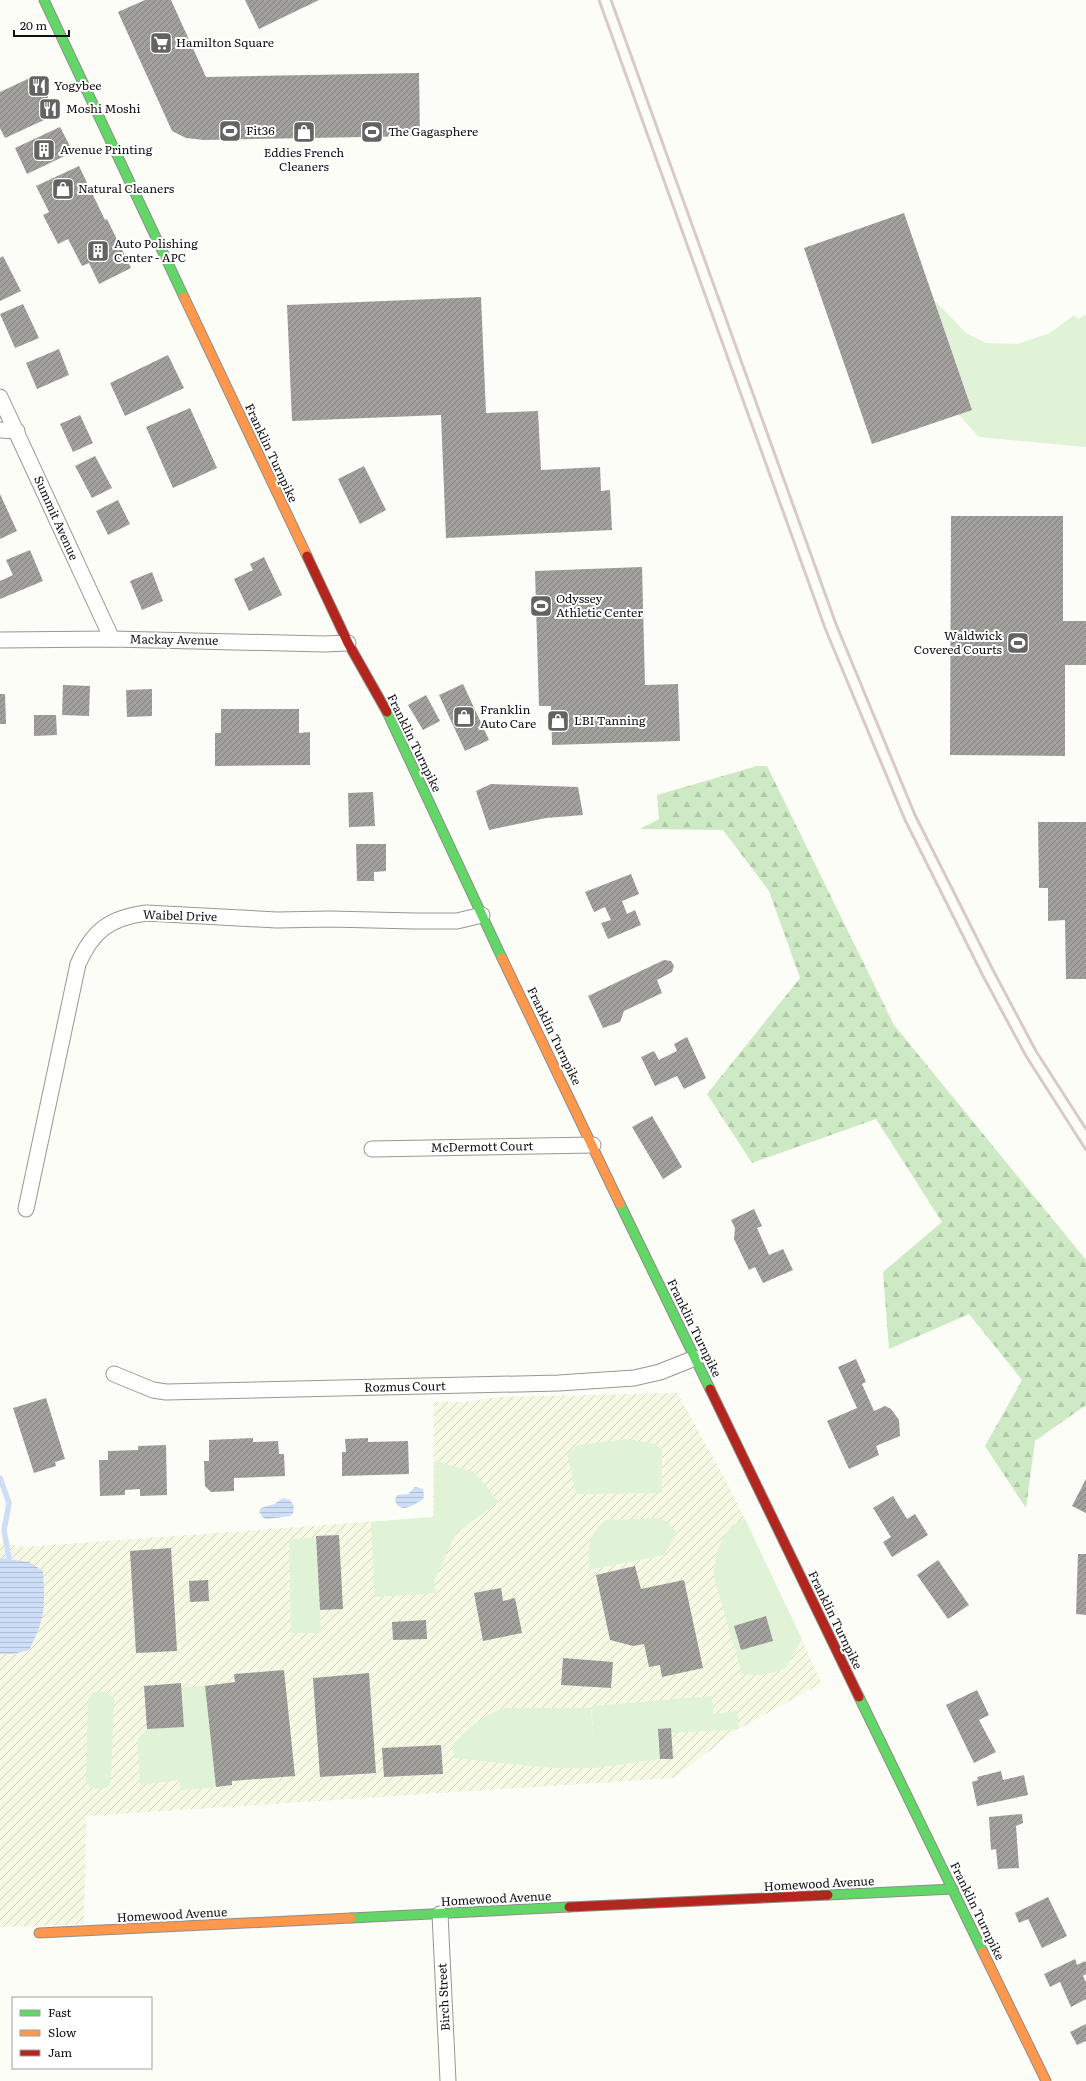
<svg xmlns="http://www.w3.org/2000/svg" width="1086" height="2081" viewBox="0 0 1086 2081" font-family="Literata,serif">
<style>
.farmland{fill:url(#farmland-furrows)}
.green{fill:#e0f3d7}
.forest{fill:url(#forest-firs)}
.water{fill:url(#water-rules)}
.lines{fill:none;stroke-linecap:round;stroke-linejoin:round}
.stream{stroke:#cddef6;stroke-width:5.5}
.building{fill:url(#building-hatch)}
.street-casing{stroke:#979795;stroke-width:17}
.fast-casing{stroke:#8d8e8b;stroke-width:11}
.slow-casing{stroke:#8d8e8b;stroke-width:11}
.jam-casing{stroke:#8d8e8b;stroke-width:11}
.street{stroke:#fffffe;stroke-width:15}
.fast{stroke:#63d668;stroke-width:9}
.slow{stroke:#ff974d;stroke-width:9}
.jam{stroke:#b3261e;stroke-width:9}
.rail{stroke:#d9cac6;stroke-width:3}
.labels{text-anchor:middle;stroke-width:4;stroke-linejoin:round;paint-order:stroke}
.poi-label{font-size:12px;fill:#111;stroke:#fff;text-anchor:start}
.street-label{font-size:12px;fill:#111;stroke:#fff}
</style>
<defs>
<pattern id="farmland-furrows" width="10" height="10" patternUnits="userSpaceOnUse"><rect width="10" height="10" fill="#f5f9e4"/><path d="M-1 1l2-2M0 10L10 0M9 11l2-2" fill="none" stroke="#d1d4c3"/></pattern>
<pattern id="forest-firs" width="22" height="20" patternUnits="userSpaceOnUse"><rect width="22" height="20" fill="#ceeac5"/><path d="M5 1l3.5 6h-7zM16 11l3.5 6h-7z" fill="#b0c8a8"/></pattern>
<pattern id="water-rules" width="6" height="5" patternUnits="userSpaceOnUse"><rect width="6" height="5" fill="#cddef6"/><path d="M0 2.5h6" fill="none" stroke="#afbdd2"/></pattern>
<pattern id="building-hatch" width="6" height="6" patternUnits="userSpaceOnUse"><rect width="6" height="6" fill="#a1a09c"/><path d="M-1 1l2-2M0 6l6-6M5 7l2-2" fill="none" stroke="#82817e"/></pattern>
</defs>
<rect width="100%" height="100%" fill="#fcfdf7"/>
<!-- farmland -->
<path class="farmland" d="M677,1393L725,1479L745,1519L822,1683L735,1731L674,1778L86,1816L84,1924L0,1927V1543L24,1547L433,1517L434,1402H465L497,1397Z"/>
<!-- green -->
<g class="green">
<path d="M934,300L966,333L986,343L1017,344L1050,333L1074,315L1078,319L1086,315V447L979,437L958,414L972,409Z"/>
<path d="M628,1439L654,1444L662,1448V1493L576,1494L567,1454L578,1445Z"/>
<path d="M434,1461L474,1472L499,1502L456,1533L434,1581L436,1593L375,1597L371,1522L434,1517Z"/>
<path d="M660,1518L668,1523L675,1531L674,1538L664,1555L589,1570C587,1549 589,1534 606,1520Z"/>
<path d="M745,1519L802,1639L786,1668L775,1672L759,1675L742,1674L714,1577C715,1555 721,1526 745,1519Z"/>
<path d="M316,1538L321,1633H291L289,1539Z"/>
<path d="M205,1686L216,1787L181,1790L179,1780L140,1785L137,1739L147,1729L184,1727L182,1687Z"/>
<path d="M94,1692H106L114,1698L111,1781L108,1787L99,1789L90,1788L86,1781L88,1699Z"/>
<path d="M712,1696L713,1714L737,1711L739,1729L671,1733L658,1729L660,1759L595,1768H552L454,1758L453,1745C468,1728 483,1715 505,1708H591L593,1743L592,1706Z"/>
</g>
<!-- forest -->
<path class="forest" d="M757,766H767L894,1025L1086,1260V1405L1035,1441L1026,1508L985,1446L1022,1380L969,1314L889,1349L883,1272L942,1222L876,1119L752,1163L707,1094L800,978L769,891L723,830L640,829L659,819L657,795Z"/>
<!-- water -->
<g class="water">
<path d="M415,1487L423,1489L424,1495L423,1500C414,1503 406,1513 397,1505L395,1500L397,1495L408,1494Z"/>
<path d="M283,1498L290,1500L294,1506L293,1513L290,1516L267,1519L262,1517L259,1511L261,1508L274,1504Z"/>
<path d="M0,1558L29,1562L43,1571C45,1606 46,1618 29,1650L12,1654H0Z"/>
</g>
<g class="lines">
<!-- stream -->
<path class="stream" d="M0,1478L9,1503L4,1530L9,1558"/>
</g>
<!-- building -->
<g class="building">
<path d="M145,0H171L206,77L419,73L420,136L204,140L186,138L172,131L118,12Z"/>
<path d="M245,0H319L259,29Z"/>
<path d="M36,75L57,114L5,138L0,128V92Z"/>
<path d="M60,127L73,152L27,174L15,148Z"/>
<path d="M79,166L105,220L107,219L131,268L99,284L89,263L82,266L68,239L58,244L43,215L49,212L36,186Z"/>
<path d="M904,213L972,410L872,444L804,248Z"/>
<path d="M3,256L21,291L0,301V258Z"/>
<path d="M481,297L486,413L538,411L541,470L600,467L601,491L610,490L612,530L446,538L441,415L292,421L287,305Z"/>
<path d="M23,304L39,338L15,348L0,314Z"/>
<path d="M59,349L69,375L37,389L26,363Z"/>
<path d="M168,355L184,388L125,416L110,383Z"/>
<path d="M190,408L217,468L173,488L146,427Z"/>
<path d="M80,415L93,443L73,452L60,424Z"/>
<path d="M95,456L112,488L92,498L75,466Z"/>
<path d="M364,466L386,510L360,524L338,479Z"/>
<path d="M0,494L17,531L0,539Z"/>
<path d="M118,500L130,524L108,535L96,511Z"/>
<path d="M951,516H1063V621H1086V665H1065V756L950,755Z"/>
<path d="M30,550L43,581L0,599V581L13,575L6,560Z"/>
<path d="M264,557L282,595L249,611L234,579L253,570L250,564Z"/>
<path d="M642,567L645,685L678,684L680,741L552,745L551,706H539L535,571Z"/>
<path d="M152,572L163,601L142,610L130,581Z"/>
<path d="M463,684L489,740L465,751L439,695Z"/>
<path d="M63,685L90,686L89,716L62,715Z"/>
<path d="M152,689V716L127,717L126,690Z"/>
<path d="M0,694H5L6,724H0Z"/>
<path d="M426,695L440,721L423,730L408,705Z"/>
<path d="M221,709H299V733L310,732V765L215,766V733H221Z"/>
<path d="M34,715H56L57,735L34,736Z"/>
<path d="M491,784L578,787L583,815L546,818L489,830L476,791Z"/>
<path d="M373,792L375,826L349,827L348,793Z"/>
<path d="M1038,822H1086V979H1066L1065,920L1048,921V888H1039Z"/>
<path d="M356,844H386V871L374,872V881H357Z"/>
<path d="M631,874L639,894L622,901L627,914L635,910L641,925L608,939L601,923L611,920L605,907L594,912L585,892Z"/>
<path d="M664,960L671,961L674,966L672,972L657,980L662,993L624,1011L620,1022L603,1028L588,996Z"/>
<path d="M687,1037L706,1078L684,1089L677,1076L655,1086L641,1057L654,1051L659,1060L677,1051L674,1044Z"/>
<path d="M652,1116L682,1167L663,1179L632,1127Z"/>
<path d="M754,1209L762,1226L757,1228L769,1255L783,1249L793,1270L763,1283L755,1267L749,1270L734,1239L735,1228L731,1220Z"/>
<path d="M856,1359L866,1382L862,1384L874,1411L885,1406L891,1409L899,1420L900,1436L876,1446L879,1455L849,1469L827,1421L857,1408L838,1367Z"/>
<path d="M46,1398L65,1459L55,1462L56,1466L34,1473L13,1408Z"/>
<path d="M253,1438V1442L278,1441L279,1454H284L285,1476L234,1478V1491L211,1492L205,1486L204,1461H209V1440Z"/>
<path d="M368,1438V1442L408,1441L409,1474L342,1476V1452H346L345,1439Z"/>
<path d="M166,1445L167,1495L140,1496V1489L125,1490V1495L100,1496L99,1460H108V1451L138,1450V1446Z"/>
<path d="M1086,1479V1513L1072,1506Z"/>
<path d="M893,1496L907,1519L915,1514L928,1535L892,1557L883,1542L891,1537L873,1508Z"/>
<path d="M339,1535L343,1609L320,1610L316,1536Z"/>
<path d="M171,1548L177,1651L136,1653L130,1551Z"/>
<path d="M1078,1554H1086V1615L1076,1614Z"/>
<path d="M938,1560L969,1605L948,1619L917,1575Z"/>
<path d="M635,1566L641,1589L684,1580L703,1668L662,1677L660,1665L649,1667L644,1644L633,1646L610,1640L596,1575Z"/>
<path d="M208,1580L209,1601L190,1602L189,1581Z"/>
<path d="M501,1588L503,1601L515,1598L522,1633L483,1641L474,1593Z"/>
<path d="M766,1616L773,1641L741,1650L734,1626Z"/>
<path d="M426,1620L427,1639L393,1640L392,1622Z"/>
<path d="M563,1658L613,1662L611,1688L561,1685Z"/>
<path d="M284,1670L295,1776L232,1781V1785L216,1787L205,1686L235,1682L234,1674Z"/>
<path d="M369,1673L376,1773L320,1777L313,1678Z"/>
<path d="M181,1683L184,1727L147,1729L144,1686Z"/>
<path d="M977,1690L989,1715L979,1720L996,1752L974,1763L946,1705Z"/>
<path d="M671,1728L673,1759H660L658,1729Z"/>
<path d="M441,1745L443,1774L384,1777L382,1748Z"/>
<path d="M1001,1771L1003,1780L1024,1775L1028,1795L977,1806L972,1782L978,1780L977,1777Z"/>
<path d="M1022,1814L1023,1823L1016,1826L1019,1868L998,1869L996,1849L991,1850L989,1817Z"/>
<path d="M1048,1897L1067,1936L1042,1948L1028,1919L1019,1923L1015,1913Z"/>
<path d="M1075,1959L1077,1965L1085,1961L1086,1963V1974L1083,1976L1086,1982V1999L1071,2007L1060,1982L1050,1987L1044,1974Z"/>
<path d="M1086,2024V2041L1077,2045L1070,2032Z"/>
</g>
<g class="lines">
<!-- street casing -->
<g class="street-casing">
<g id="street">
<path d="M0,397L112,639"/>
<path d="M0,430L17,431"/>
<path d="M0,640L112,639L324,644L348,643"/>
<path d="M372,1149L593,1145"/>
<path d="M26,1209L78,964C93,930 110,918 146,913L277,920L330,919L415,921H457L482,915"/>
<path d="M114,1374L153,1390L166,1392L559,1383L634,1378L660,1372L695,1358"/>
<path d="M440,1914L448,2081"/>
</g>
</g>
<!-- fast casing -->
<g class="fast-casing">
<g id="fast">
<path d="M44,0L184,297"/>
<path d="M387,712L502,958"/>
<path d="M620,1204L710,1389"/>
<path d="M859,1697L983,1952"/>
<path d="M828,1895L953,1889"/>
<path d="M351,1918L569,1907"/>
</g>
</g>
<!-- slow casing -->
<g class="slow-casing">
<g id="slow">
<path d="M184,297L307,556"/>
<path d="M502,958L620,1204"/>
<path d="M39,1933L351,1918"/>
<path d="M983,1952L1046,2081"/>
</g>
</g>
<!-- jam casing -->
<g class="jam-casing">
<g id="jam">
<path d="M307,556L348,643L387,712"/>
<path d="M710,1389L859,1697"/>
<path d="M569,1907L828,1895"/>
</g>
</g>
<!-- street -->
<use href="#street" class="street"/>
<!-- fast -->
<use href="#fast" class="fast"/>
<!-- slow -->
<use href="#slow" class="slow"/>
<!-- jam -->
<use href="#jam" class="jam"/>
<!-- rail -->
<g class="rail">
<path d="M599,0L825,628L905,820L983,976L1026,1056L1086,1150"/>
<path d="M611,0L836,624L915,815L993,970L1036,1051L1086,1129"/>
</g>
</g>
<!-- icons -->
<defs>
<g id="supermarket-square" transform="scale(1.15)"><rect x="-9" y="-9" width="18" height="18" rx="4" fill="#636462" stroke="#fff"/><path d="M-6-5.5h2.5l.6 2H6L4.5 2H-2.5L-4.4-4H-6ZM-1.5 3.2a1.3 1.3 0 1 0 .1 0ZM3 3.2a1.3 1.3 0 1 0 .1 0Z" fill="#fff"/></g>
<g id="restaurant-square" transform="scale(1.15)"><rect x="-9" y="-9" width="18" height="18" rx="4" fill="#636462" stroke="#fff"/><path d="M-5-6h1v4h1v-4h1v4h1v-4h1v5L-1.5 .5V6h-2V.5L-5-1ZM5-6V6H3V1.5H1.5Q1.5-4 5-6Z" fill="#fff"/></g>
<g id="stadium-square" transform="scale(1.15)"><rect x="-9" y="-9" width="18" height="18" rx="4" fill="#636462" stroke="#fff"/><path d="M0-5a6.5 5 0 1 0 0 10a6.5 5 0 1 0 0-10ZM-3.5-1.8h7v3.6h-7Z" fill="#fff"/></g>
<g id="shop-square" transform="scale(1.15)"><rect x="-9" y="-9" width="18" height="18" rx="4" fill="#636462" stroke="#fff"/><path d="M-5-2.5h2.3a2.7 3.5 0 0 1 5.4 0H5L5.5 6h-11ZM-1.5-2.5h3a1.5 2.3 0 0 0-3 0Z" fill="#fff"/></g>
<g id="building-square" transform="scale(1.15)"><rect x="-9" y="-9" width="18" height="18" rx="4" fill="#636462" stroke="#fff"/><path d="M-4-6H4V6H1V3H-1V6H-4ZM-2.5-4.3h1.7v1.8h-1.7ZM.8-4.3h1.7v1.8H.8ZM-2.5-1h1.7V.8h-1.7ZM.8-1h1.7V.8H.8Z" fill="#fff"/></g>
</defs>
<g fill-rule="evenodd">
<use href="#supermarket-square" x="161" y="43"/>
<use href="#restaurant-square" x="39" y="86"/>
<use href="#restaurant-square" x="50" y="109"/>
<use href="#stadium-square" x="230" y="131"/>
<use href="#shop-square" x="304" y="132"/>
<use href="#stadium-square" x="372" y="132"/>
<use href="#building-square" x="44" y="150"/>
<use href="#shop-square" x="63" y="189"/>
<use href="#building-square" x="98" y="251"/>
<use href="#stadium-square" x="541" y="606"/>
<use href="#stadium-square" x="1018" y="643"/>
<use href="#shop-square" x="464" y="717"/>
<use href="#shop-square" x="558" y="721"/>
</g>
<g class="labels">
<!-- poi labels -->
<g class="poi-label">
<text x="176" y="47">Hamilton Square</text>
<text x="54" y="90">Yogybee</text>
<text x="66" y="113">Moshi Moshi</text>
<text x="246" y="135">Fit36</text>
<text x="388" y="136">The Gagasphere</text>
<text x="60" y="154">Avenue Printing</text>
<text x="304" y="157" text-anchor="middle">Eddies French<tspan x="304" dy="14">Cleaners</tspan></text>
<text x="78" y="193">Natural Cleaners</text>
<text x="114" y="248">Auto Polishing<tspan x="114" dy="14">Center - APC</tspan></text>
<text x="556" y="603">Odyssey<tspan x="556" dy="14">Athletic Center</tspan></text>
<text x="1002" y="640" text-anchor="end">Waldwick<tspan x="1002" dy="14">Covered Courts</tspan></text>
<text x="480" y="714">Franklin<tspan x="480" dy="14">Auto Care</tspan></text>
<text x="574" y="725">LBI Tanning</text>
</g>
<!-- street labels -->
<g class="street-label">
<text transform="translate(271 453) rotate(65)" y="4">Franklin Turnpike</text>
<text transform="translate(56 518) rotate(66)" y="4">Summit Avenue</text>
<text transform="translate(174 640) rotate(1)" y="4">Mackay Avenue</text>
<text transform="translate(414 743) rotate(64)" y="4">Franklin Turnpike</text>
<text transform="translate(180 916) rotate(2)" y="4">Waibel Drive</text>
<text transform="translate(554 1036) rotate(64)" y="4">Franklin Turnpike</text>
<text transform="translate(482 1147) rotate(-1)" y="4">McDermott Court</text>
<text transform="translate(694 1328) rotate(64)" y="4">Franklin Turnpike</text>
<text transform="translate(405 1387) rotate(-1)" y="4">Rozmus Court</text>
<text transform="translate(835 1620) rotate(64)" y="4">Franklin Turnpike</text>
<text transform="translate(819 1884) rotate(-3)" y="4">Homewood Avenue</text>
<text transform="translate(496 1899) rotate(-3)" y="4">Homewood Avenue</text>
<text transform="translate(977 1911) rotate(64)" y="4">Franklin Turnpike</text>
<text transform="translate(172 1915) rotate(-3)" y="4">Homewood Avenue</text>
<text transform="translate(444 1997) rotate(-93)" y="4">Birch Street</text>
</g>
</g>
<!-- legend -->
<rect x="12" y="1997" width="140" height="72" fill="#ffffff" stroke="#a0a0a0"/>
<rect x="20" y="2010" width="20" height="6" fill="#63d668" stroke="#a0a0a0"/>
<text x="48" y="2017" font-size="12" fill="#111111">Fast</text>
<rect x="20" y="2030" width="20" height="6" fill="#ff974d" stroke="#a0a0a0"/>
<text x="48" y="2037" font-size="12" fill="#111111">Slow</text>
<rect x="20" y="2050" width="20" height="6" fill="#b3261e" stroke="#a0a0a0"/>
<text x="48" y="2057" font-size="12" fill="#111111">Jam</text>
<!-- scale -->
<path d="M14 30v6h55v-6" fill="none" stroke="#111111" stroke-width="2"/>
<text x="20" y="30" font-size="12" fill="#111111" stroke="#ffffff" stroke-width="3" paint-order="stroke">20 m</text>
</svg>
